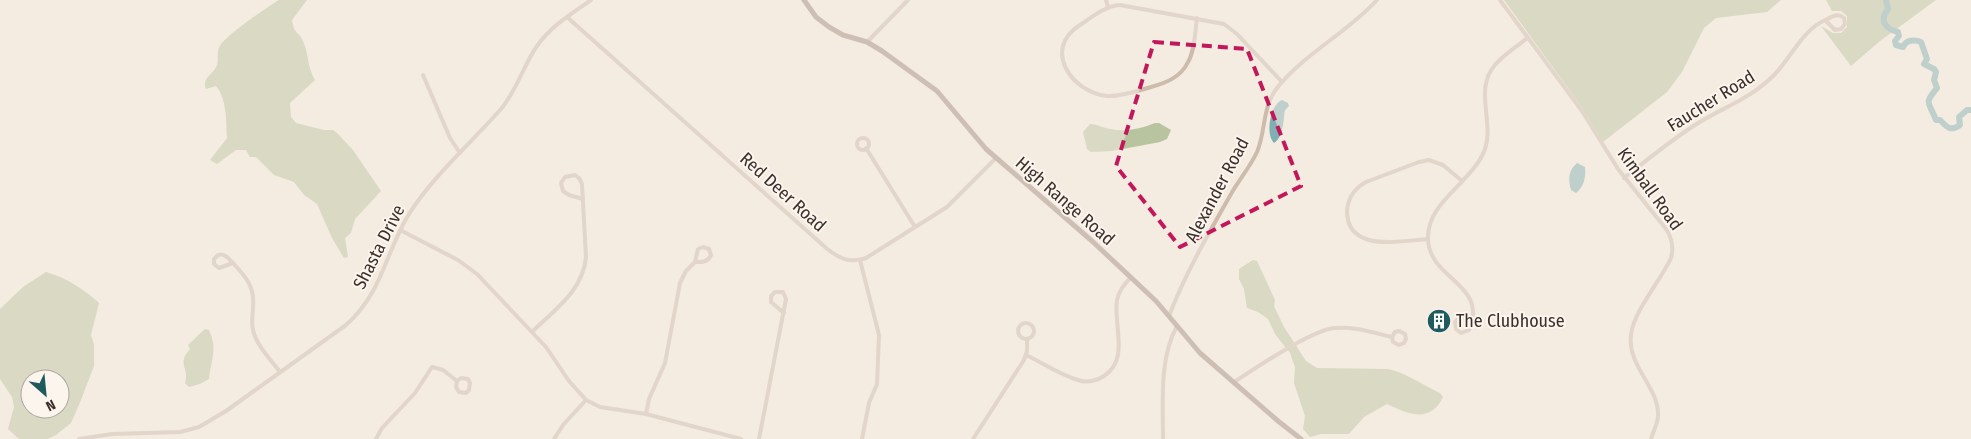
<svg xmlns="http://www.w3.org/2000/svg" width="1971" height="439" viewBox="0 0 1971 439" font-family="'Fira Sans Condensed',sans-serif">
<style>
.green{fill:#b8c4a0;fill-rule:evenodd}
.water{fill:#7fb0b2}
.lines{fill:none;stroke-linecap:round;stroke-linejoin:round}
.river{stroke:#7fb0b2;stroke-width:6}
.street{stroke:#cdbbac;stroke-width:4}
.secondary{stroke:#a18a7d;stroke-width:5}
.marked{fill:none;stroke:#c2185b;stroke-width:4;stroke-dasharray:10 6;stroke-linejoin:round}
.labels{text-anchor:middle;stroke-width:4;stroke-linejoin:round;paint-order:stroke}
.street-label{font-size:18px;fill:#3b302b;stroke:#fbf5ee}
.poi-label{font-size:18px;fill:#3b302b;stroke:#fbf5ee;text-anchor:start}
</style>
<rect width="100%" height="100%" fill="#f4ebe1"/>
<!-- green -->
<g class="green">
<path d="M279,0H307L292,20C294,35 299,31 303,41C309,55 307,66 315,80L290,103L291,117L296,123L324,130H333L337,133L353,150L381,191L355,219L351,233L345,238L348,257L344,258L332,238L317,204L304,195L294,182L274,175L256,157H250L246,150H236L217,164L210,160L227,138C226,121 227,99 216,86L206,89C201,78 214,74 217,65C219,59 216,52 220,46C226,35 266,8 279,0Z"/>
<path d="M1504,0H1781L1767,12L1716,18L1704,28L1682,72L1667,92L1603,142L1583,109Z"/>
<path d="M1826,0H1936L1880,41L1851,66L1821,26L1833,33H1841L1847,27V16L1841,11H1832Z"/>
<path d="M1155,123H1159L1171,130L1167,139L1160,142L1112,151L1091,152L1087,149L1083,132L1090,124C1097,124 1103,128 1110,129C1126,132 1140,129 1155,123Z"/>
<path d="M1253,260L1257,261L1270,289L1275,300L1274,306L1284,327L1306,361L1317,368L1388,369C1406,373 1423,385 1440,393L1443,397C1430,424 1408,414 1387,404L1364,417L1349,434H1321L1310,437L1303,429L1305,416L1294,383L1295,367L1290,353L1275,334L1268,319L1258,312L1247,308L1244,289L1239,279V269Z"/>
<path d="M46,272C67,278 82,288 99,303L91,335L94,345V366L79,405L71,423L56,435L48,439H19L8,429L14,407L12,397L0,379V309L23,287ZM30,379H60V409H30Z"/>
<path d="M205,329L209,330C218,350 211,359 209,379L200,384L189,387L185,383C190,368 176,364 190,349L188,345Z"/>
</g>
<!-- water -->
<g class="water">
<path d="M1282,100L1288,103L1289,106L1285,110C1283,120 1284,137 1274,143C1265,134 1270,105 1282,100Z"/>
<path d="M1577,163L1585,167C1586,177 1584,187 1576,193L1571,190C1568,179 1568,171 1577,163Z"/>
</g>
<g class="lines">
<!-- river -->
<path class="river" d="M1886,0L1888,9C1879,20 1885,29 1898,32L1899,36L1895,41L1896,45L1903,47C1906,40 1914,39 1921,42L1927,59L1924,64L1934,69L1936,72L1934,80L1937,88C1923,105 1929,101 1936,120H1940C1947,127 1950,132 1960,125L1959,117L1967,110H1971"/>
<!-- street -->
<g class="street">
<path d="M1106,0L1108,7"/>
<path d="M1500,0L1582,111L1618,169L1666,229C1672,238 1674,247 1671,258C1661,280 1633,312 1631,335C1627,367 1660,387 1658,417C1657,425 1653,432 1651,439"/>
<path d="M567,17L825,247C838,258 849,264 866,258L947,207L996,158"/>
<path d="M1197,18C1195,32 1195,50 1188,62C1181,77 1166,83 1151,87C1137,91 1121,97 1107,96C1071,92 1042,49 1080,25C1092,17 1105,6 1120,5L1224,24L1237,34L1282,82"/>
<path d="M867,42L908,0"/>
<path d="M423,75L450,138L460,153"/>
<circle cx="863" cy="144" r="6"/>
<path d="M866,148L915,227"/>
<path d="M1624,178C1647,160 1670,141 1695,125C1723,107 1751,99 1775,74C1793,55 1802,30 1827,19C1834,16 1838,13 1844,18L1845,24L1841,29L1835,30L1825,20"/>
<path d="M400,230L458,260L477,274L546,347L569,381L586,400L600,407L646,414L741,439"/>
<path d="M1428,239C1401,241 1347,253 1347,211C1348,198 1355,188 1366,182L1419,162L1429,160L1443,165L1462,181"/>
<path d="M860,260L879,335L877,384L869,403L862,439"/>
<path d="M233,263L219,268L214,264V259L218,255C225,253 229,259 233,263C246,277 255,287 253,307C253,315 251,322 253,330C256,345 271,360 280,372"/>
<path d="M1169,316C1185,274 1209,233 1231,194C1239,180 1250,167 1257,152C1266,131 1262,107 1277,88C1305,53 1347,33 1377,0"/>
<path d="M1472,319L1459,318L1455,322L1456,329L1461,333L1469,330C1489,284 1430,280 1428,240C1426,204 1467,185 1482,156C1498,127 1472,91 1495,65C1504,54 1517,47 1527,38"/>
<circle cx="1026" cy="331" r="8"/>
<path d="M532,332C554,310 583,291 586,257L582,184L579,178L575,175L565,177L561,183L563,191L569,195L583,199"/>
<path d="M1026,355C1043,363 1060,375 1078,380C1087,383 1097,381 1104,376C1130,359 1113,325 1117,300C1119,290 1125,284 1131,277"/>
<path d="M1234,382C1256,368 1311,330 1335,328C1353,326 1374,333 1392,337L1395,332L1399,331L1405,334L1406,339L1404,343L1399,345L1393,342L1392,337"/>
<path d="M646,414L649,399L665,363L680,283L686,271L695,262L698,249L703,247L709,249L711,255C708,263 701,262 695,262"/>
<path d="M79,439L112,434L180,432L199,427L226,411L346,325C383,292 385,253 409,214C434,175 471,143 501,109C517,90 523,66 537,46C551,26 571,14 591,0"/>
<path d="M376,439L382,428L415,393L432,367L443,370L457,381L461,378L468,379L470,383L469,390L466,393L459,392L456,387L457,381"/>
<path d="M554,439L563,425L586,400"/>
<path d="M759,439L786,299L783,292H775L771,296V302L784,313"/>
<path d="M973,439L1024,360L1027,351V339"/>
<path d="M1163,439C1163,403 1159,358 1177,326"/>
</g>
<!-- secondary -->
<path class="secondary" d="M804,0L816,17L829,27L843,35L867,42L882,51L937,91L986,149L1092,241L1156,301L1200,353L1278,421L1301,439"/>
</g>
<!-- marked area -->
<path d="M0 0H1971V439H0ZM1154,42L1247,49L1301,186L1180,247L1116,166Z" fill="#f4ebe1" fill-opacity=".55" fill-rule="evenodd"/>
<path class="marked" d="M1154,42L1247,49L1301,186L1180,247L1116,166Z"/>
<!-- icons -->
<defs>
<g id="building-disc" transform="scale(1.25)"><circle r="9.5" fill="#1f5a5e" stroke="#fbf5ee"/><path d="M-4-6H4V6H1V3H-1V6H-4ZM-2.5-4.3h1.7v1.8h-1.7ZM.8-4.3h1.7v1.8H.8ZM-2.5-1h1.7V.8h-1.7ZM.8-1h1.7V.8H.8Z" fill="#fff"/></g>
</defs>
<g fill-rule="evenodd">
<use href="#building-disc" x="1439" y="321"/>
</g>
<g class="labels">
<!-- street labels -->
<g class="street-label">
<text transform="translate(1711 101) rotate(-32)" y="6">Faucher Road</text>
<text transform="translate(1650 189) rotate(54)" y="6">Kimball Road</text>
<text transform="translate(1217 190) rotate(-62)" y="6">Alexander Road</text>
<text transform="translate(783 192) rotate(42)" y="6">Red Deer Road</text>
<text transform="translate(1065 201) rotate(41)" y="6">High Range Road</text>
<text transform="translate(379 247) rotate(-63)" y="6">Shasta Drive</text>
</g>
<!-- poi labels -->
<g class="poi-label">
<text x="1456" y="327">The Clubhouse</text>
</g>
</g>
<!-- north arrow -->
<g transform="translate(45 394) rotate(153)"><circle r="24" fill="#fbf5ee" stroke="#aea6a0"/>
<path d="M0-4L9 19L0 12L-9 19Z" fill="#1f5a5e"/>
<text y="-8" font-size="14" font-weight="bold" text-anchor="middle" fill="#3b302b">N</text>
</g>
</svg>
